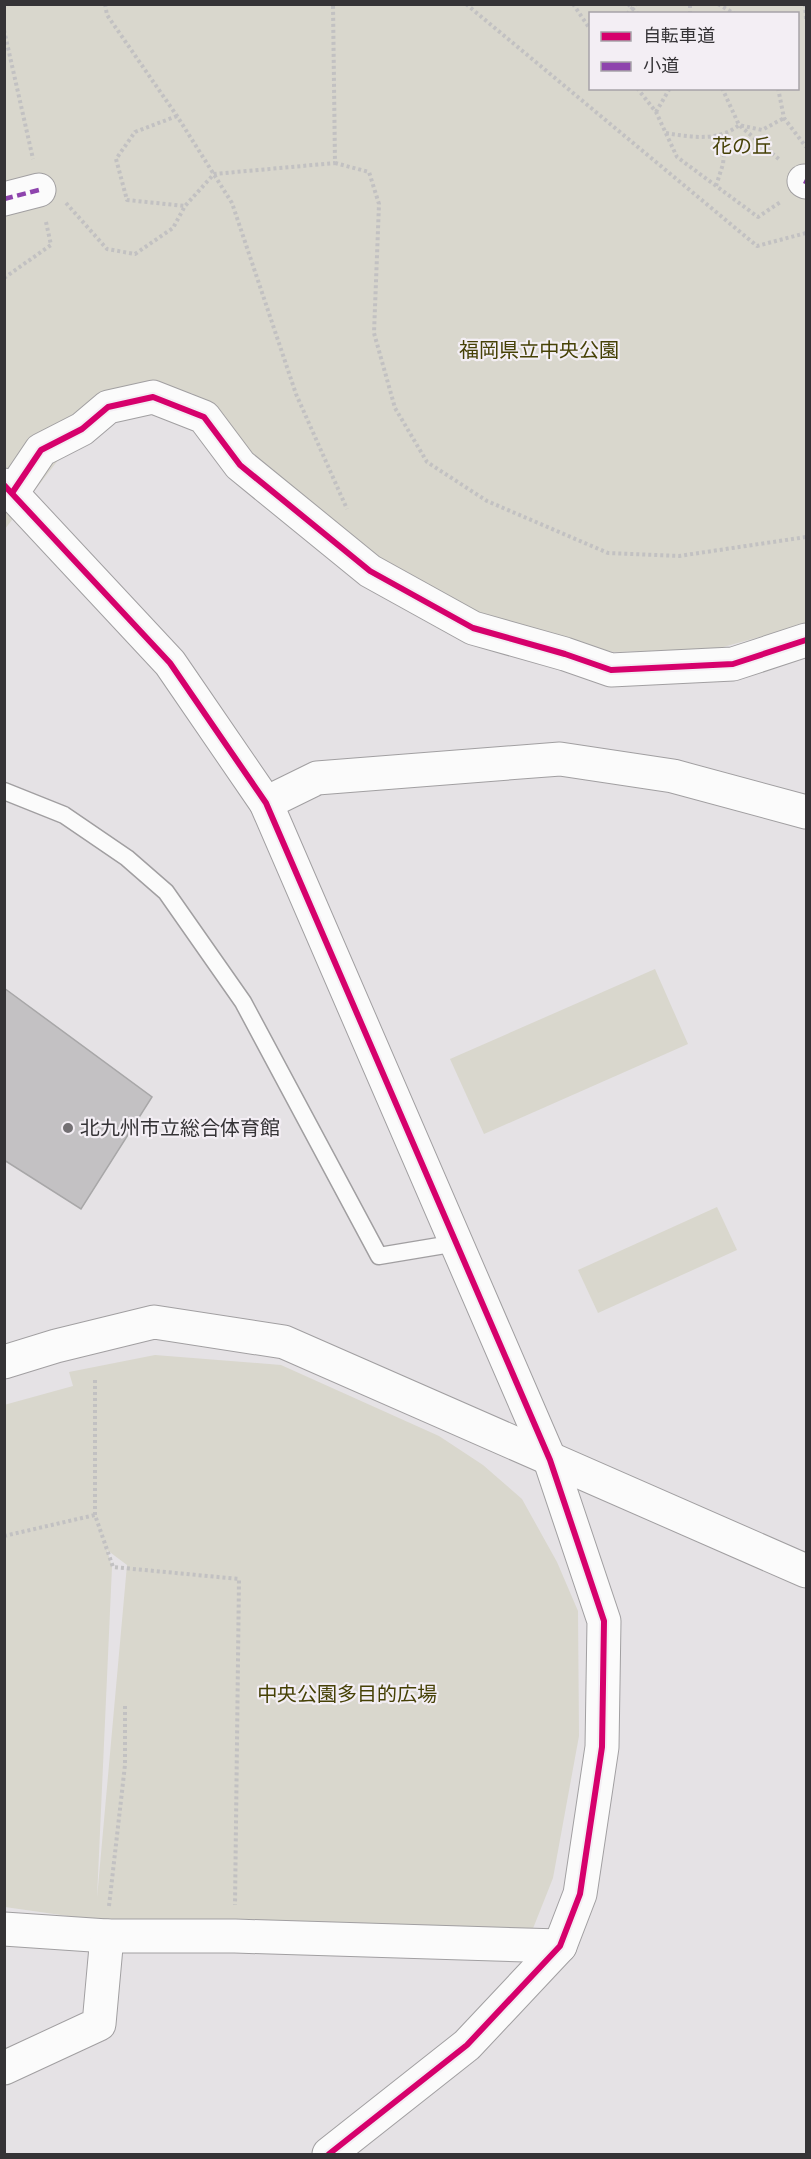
<svg xmlns="http://www.w3.org/2000/svg" width="811" height="2159" viewBox="0 0 811 2159" font-family="Cabin,'Noto Sans JP',sans-serif">
<style>
.green{fill:#d9d7cd;fill-rule:evenodd}
.building{fill:#c3c1c3;stroke:#a8a7a8;stroke-width:1.5}
.lines{fill:none;stroke-linecap:round;stroke-linejoin:round}
.lane-casing{stroke:#a19fa1;stroke-width:19}
.street-casing{stroke:#a19fa1;stroke-width:35}
.secondary-casing{stroke:#a19fa1;stroke-width:35}
.path{stroke:#c2c1c2;stroke-width:4;stroke-dasharray:3 3;stroke-linecap:butt}
.lane{stroke:#fbfbfb;stroke-width:16}
.street{stroke:#fbfbfb;stroke-width:33}
.secondary{stroke:#fbfbfb;stroke-width:33}
.quiet{stroke:#8e44ad;stroke-width:4.5;stroke-dasharray:9 4.5;stroke-linecap:butt}
.cycleway-casing{stroke:#f3eef4;stroke-width:10}
.cycleway{stroke:#d6006c;stroke-width:6}
.poi-dot{fill:#737073;stroke:#f3eef4;stroke-width:2}
.labels{text-anchor:middle;stroke-width:4.5;stroke-linejoin:round;paint-order:stroke}
.park-label{font-size:20px;fill:#464106;stroke:#f3eef4}
.poi-label{font-size:20px;fill:#353336;stroke:#f3eef4;text-anchor:start}
</style>
<rect width="100%" height="100%" fill="#e5e2e5"/>
<!-- green -->
<g class="green">
<path d="M5,5H806V624L716,649L614,652L539,641L386,571L262,465L192,393L82,429L5,529V534ZM590,14H798V88H590Z"/>
<path d="M655,969L688,1044L484,1134L450,1059Z"/>
<path d="M717,1207L737,1250L598,1313L578,1270Z"/>
<path d="M155,1355L281,1365L439,1436L483,1465L522,1499L557,1562L578,1611L579,1736L553,1878L532,1931L96,1920L5,1907L4,1405L73,1386L69,1372ZM107,1550L127,1565L97,1898L112,1567Z"/>
</g>
<!-- building -->
<path class="building" d="M4,988L152,1097L81,1209L4,1160Z"/>
<g class="lines">
<!-- lane casing -->
<g class="lane-casing">
<path id="lane" d="M4,791L64,815L127,858L166,892L243,1002L379,1256L457,1243"/>
</g>
<!-- street casing -->
<g class="street-casing">
<g id="street">
<path d="M804,181L806,182"/>
<path d="M4,199L39,190"/>
<path d="M12,493L41,450L82,429L108,407L153,397L204,417L240,465L370,571L473,628L565,654L611,670L733,664L806,640"/>
<path d="M266,803L317,778L560,759L673,776L806,812"/>
<path d="M4,1929L107,1936H235L560,1946"/>
<path d="M4,2068L99,2024L107,1936"/>
<path d="M329,2154L467,2045L560,1946L580,1894L602,1747L604,1621L550,1460"/>
</g>
</g>
<!-- secondary casing -->
<g class="secondary-casing">
<g id="secondary">
<path d="M4,485L170,663L266,803L550,1460"/>
<path d="M4,1362L56,1346L154,1322L284,1342L806,1571"/>
</g>
</g>
<!-- path -->
<g class="path">
<path d="M105,4L107,15L177,116L232,203L296,394L347,509"/>
<path d="M466,4L757,246L806,233"/>
<path d="M573,4L590,29"/>
<path d="M628,4L638,14"/>
<path d="M718,4L735,14"/>
<path d="M805,4L806,19"/>
<path d="M627,14L636,4"/>
<path d="M690,14V4"/>
<path d="M4,30L33,159"/>
<path d="M637,88L656,112L677,157L758,217L782,201"/>
<path d="M722,88L739,125L781,161"/>
<path d="M778,88L784,118L806,147"/>
<path d="M656,112L670,88"/>
<path d="M177,116L135,132L116,159L127,200L185,206"/>
<path d="M666,133C691,137 718,142 739,125L762,130L784,118"/>
<path d="M335,163L369,172L379,204L374,333L395,408L427,462L487,501L608,553L679,556L806,537"/>
<path d="M716,186L723,164L726,135"/>
<path d="M66,203L107,249L135,254L173,228L185,206L214,174L335,163L333,4"/>
<path d="M4,278L51,245L46,222"/>
<path d="M95,1380V1515L113,1567L239,1579L235,1905"/>
<path d="M4,1536L95,1515"/>
<path d="M109,1906L125,1765V1706"/>
</g>
<!-- lane -->
<use href="#lane" class="lane"/>
<!-- street -->
<use href="#street" class="street"/>
<!-- secondary -->
<use href="#secondary" class="secondary"/>
<!-- quiet -->
<g class="quiet">
<path d="M804,181L806,182"/>
<path d="M4,199L39,190"/>
</g>
<!-- cycleway casing -->
<g class="cycleway-casing">
<g id="cycleway">
<path d="M4,485L170,663L266,803L550,1460L604,1621L602,1747L580,1894L560,1946L467,2045L329,2154"/>
<path d="M12,493L41,450L82,429L108,407L153,397L204,417L240,465L370,571L473,628L565,654L611,670L733,664L806,640"/>
</g>
</g>
<!-- cycleway -->
<use href="#cycleway" class="cycleway"/>
</g>
<!-- markers -->
<circle class="poi-dot" cx="68" cy="1128" r="6"/>
<g class="labels">
<!-- park labels -->
<g class="park-label">
<text x="742" y="153">花の丘</text>
<text x="539" y="357">福岡県立中央公園</text>
<text x="347" y="1701">中央公園多目的広場</text>
</g>
<!-- poi labels -->
<g class="poi-label">
<text x="80" y="1135">北九州市立総合体育館</text>
</g>
</g>
<!-- border -->
<rect width="811" height="2159" fill="none" stroke="#353336" stroke-width="12"/>
<!-- legend -->
<rect x="589" y="12" width="210" height="78" fill="#f3eef4" stroke="#a7a3a8" stroke-width="1.5"/>
<rect x="601" y="32" width="30" height="9" fill="#d6006c" stroke="#a7a3a8" stroke-width="1.5"/>
<text x="643" y="42" font-size="18" fill="#353336">自転車道</text>
<rect x="601" y="62" width="30" height="9" fill="#8e44ad" stroke="#a7a3a8" stroke-width="1.5"/>
<text x="643" y="72" font-size="18" fill="#353336">小道</text>
</svg>
